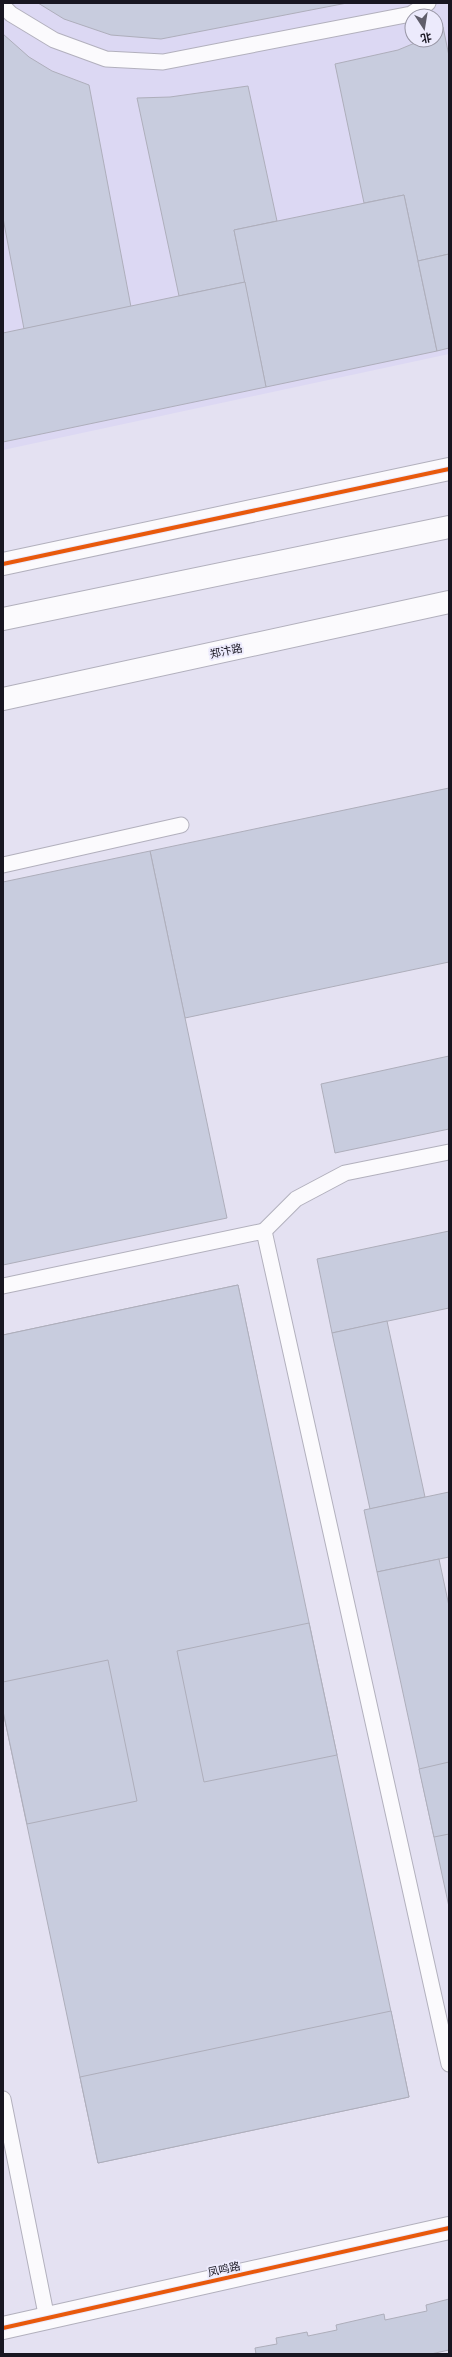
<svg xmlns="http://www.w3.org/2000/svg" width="452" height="2357" viewBox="0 0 452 2357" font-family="'Roboto Serif','Noto Sans SC',serif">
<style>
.built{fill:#dcd8f3;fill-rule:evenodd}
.building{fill:#c8ccde;stroke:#aeaebb}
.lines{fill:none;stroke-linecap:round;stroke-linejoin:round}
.lane-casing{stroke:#b2b0bd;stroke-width:17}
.street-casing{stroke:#b2b0bd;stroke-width:24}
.primary-casing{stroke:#b2b0bd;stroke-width:24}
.lane{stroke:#fbfafd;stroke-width:15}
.street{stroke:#fbfafd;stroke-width:22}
.primary{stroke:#fbfafd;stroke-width:22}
.cycleway-casing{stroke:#eceafc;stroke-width:6}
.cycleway{stroke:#e8590c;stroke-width:4}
.labels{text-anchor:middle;stroke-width:4;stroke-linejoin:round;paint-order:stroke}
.street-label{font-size:11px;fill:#181621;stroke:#eceafc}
</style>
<rect width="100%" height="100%" fill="#e4e1f2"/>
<!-- built -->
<path class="built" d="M3,3H449V354L3,450ZM412,16H436V40H412Z"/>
<!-- building -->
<g class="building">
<path d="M38,3H347L161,39L111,35L64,19Z"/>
<path d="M443,27L449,56V254L418,261L404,195L364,203L335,64L398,50L422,40H436V32Z"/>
<path d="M3,34L29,57L52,71L89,85L131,307L24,329L3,218Z"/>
<path d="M248,86L277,221L234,230L245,282L179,296L137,98L170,97Z"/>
<path d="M404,195L437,351L266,387L234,230Z"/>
<path d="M449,254V348L437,351L418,261Z"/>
<path d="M245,282L266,387L3,442V333Z"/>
<path d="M449,788V962L185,1018L150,851Z"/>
<path d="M150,851L227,1218L3,1265V882Z"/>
<path d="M449,1056V1129L335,1153L321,1084Z"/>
<path d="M449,1231V1308L332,1333L317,1259Z"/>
<path d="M238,1285L257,1376L3,1430V1335Z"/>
<path d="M238,1285L409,2097L98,2163L3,1711V1335Z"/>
<path d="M387,1321L425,1497L370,1509L332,1333Z"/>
<path d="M449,1492V1557L377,1572L364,1510Z"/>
<path d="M439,1559L449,1606V1907L377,1572Z"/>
<path d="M309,1623L337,1755L204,1782L177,1651Z"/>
<path d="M108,1660L137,1801L27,1824L3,1711V1682Z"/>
<path d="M449,1762V1834L434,1837L419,1769Z"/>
<path d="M391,2011L409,2097L98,2163L80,2077Z"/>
<path d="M449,2299V2350L431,2354H256L255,2348L277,2344L276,2338L307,2332L308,2336L337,2330L336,2325L384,2314L385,2320L427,2311L426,2305Z"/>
</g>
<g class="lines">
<!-- lane casing -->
<g class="lane-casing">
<g id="lane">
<path d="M3,6L11,14L54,40L106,59L163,62L411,14L428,3"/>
<path d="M3,865L181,825"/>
<path d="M264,1231L296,1199L345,1173L449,1152"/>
<path d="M3,1286L264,1231L449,2064"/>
<path d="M3,2099L47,2319"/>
</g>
</g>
<!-- street casing -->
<g class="street-casing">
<g id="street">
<path d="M3,564L449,469"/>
<path d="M3,2328L449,2228"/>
</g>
</g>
<!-- primary casing -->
<g class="primary-casing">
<g id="primary">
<path d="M3,619L449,527"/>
<path d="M3,699L449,602"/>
</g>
</g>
<!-- lane -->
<use href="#lane" class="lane"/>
<!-- street -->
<use href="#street" class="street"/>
<!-- primary -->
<use href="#primary" class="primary"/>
<!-- cycleway casing -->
<g class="cycleway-casing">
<g id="cycleway">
<path d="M3,564L449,469"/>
<path d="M3,2328L449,2228"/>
</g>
</g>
<!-- cycleway -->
<use href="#cycleway" class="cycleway"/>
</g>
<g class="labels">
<!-- street labels -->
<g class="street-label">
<text transform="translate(226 651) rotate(-12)" y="4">郑汴路</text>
<text transform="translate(224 2269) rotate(-13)" y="4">凤鸣路</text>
</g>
</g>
<!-- border -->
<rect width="452" height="2357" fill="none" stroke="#181621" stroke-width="8"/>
<!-- north arrow -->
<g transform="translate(424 28) rotate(168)"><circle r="19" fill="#eceafc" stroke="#9795a4"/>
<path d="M0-3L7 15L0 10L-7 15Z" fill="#5f5d6a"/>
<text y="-6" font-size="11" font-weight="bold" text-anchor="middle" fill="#181621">北</text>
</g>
</svg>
